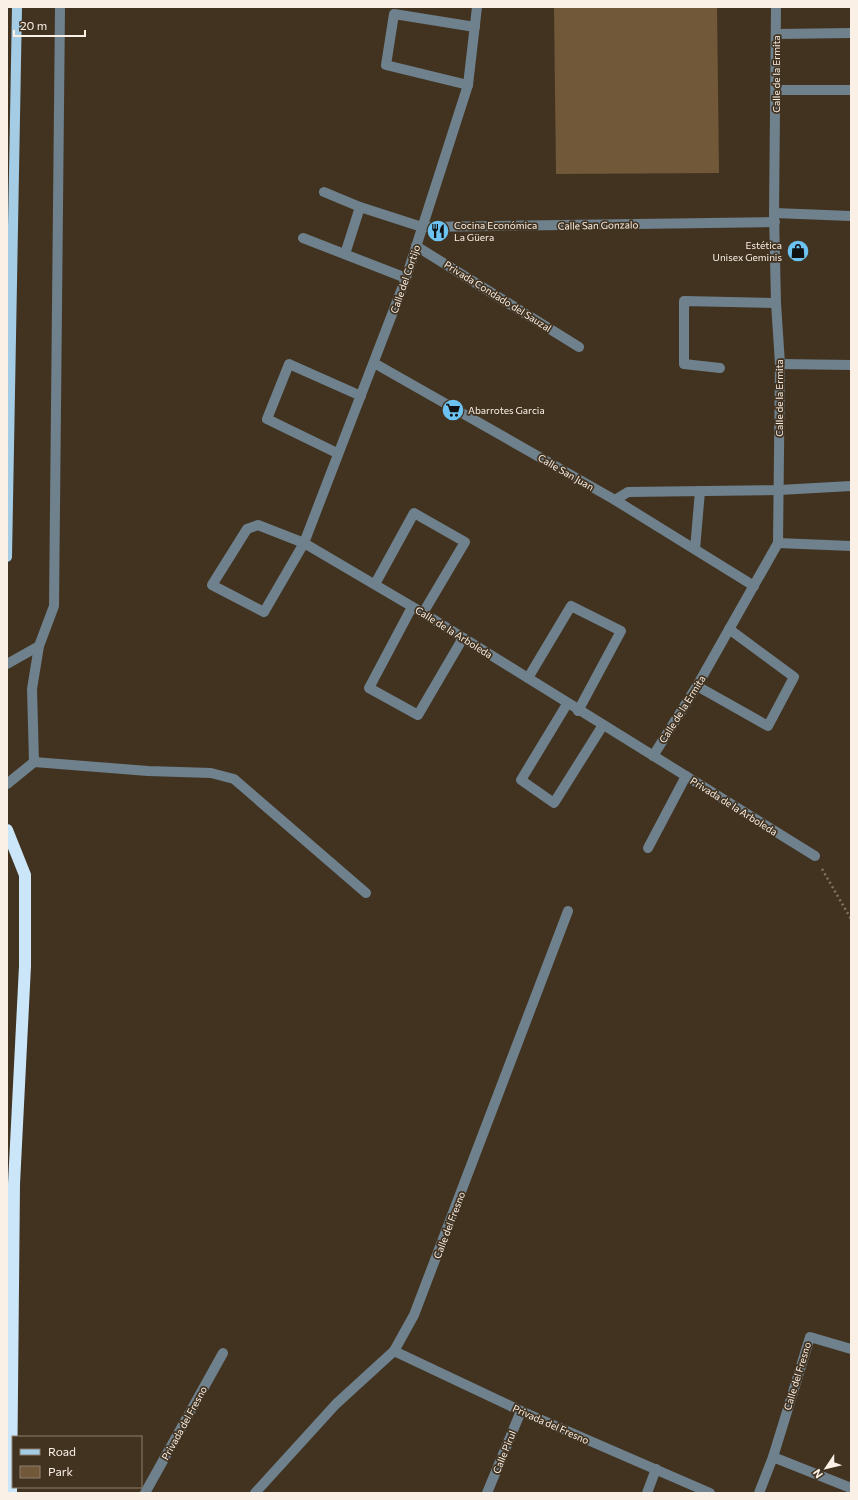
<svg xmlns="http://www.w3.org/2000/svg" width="858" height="1500" viewBox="0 0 858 1500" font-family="Commissioner,sans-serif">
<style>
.green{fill:#715839}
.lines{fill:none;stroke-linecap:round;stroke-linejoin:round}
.path{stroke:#807363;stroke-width:2.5;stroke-dasharray:2 3;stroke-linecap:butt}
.minor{stroke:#6e818d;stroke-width:10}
.major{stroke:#a4cce4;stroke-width:10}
.highway{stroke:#cae6f8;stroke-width:12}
.labels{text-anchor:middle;stroke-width:3.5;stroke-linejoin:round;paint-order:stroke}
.street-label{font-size:10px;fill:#faf0e5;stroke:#423321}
.poi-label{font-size:10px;fill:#faf0e5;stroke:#423321;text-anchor:start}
</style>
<rect width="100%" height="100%" fill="#423321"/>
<!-- green -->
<path class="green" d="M554,7H717L719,173L556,174Z"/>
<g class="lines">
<!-- path -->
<path class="path" d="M822,869L851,919"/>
<!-- minor -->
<g class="minor">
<path d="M477,7L468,85L406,278L304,543L264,612L212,585L247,529L258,525L304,543L423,613L815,856"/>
<path d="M777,34L851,33"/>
<path d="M468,85L386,65L394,14L475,27"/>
<path d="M777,90H851"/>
<path d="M324,192L360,207L422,227L775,222"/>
<path d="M774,213L851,216"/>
<path d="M303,238L406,278"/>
<path d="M416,246L579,347"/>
<path d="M345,254L360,207"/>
<path d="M374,363L615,500L754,586"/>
<path d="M780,364L851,365"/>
<path d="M720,368L684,364V301L776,303"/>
<path d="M337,453L267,419L289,364L361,396"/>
<path d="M615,500L628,492L779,490L851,486"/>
<path d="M778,543L851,546"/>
<path d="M695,549L700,491"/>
<path d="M375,584L414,513L465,542L423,613"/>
<path d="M412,607L369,688L418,715L463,638"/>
<path d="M7,664L39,646"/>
<path d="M528,678L571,606L621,631L578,711"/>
<path d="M697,686L768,726L794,677L729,629"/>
<path d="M567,704L521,780L554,803L603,725"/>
<path d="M653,756L697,686L778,543L780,364L776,303L774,213L776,7"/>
<path d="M34,762L32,689L39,646L54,606L60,7"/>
<path d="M7,784L34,762L148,771L211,773L234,779L366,893"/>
<path d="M648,848L686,776"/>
<path d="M394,1351L521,1411L710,1493"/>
<path d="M773,1457L851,1488"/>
<path d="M145,1493L223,1353"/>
<path d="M255,1493L336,1404L394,1351L414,1315L568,911"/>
<path d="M487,1493L521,1411"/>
<path d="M647,1493L656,1469"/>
<path d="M759,1493L773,1457L810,1337L851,1349"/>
</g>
<!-- major -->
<path class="major" d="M7,557L17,7"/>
<!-- highway -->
<path class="highway" d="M7,830L25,875V966L14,1184L11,1493"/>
</g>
<!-- icons -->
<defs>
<g id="restaurant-disc" transform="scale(1.15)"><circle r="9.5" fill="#6cc3f2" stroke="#423321"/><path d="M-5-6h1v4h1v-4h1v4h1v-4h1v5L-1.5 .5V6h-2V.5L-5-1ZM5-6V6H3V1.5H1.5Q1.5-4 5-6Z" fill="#111"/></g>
<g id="shop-disc" transform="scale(1.15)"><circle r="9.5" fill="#6cc3f2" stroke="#423321"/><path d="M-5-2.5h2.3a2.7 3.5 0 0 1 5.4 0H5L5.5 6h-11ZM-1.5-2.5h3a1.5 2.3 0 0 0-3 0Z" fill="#111"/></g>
<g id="supermarket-disc" transform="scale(1.15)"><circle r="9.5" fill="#6cc3f2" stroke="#423321"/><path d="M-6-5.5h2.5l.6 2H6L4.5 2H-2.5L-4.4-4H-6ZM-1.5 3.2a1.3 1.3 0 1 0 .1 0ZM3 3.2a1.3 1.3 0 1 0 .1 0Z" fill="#111"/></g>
</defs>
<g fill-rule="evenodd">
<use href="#restaurant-disc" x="438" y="231"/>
<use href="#shop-disc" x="798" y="251"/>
<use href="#supermarket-disc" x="453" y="410"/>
</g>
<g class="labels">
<!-- street labels -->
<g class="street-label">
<text transform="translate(776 74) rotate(-90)" y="4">Calle de la Ermita</text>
<text transform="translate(598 225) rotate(-1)" y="4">Calle San Gonzalo</text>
<text transform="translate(405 279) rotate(-71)" y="4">Calle del Cortijo</text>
<text transform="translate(498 296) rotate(32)" y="4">Privada Condado del Sauzal</text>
<text transform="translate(779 398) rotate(-90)" y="4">Calle de la Ermita</text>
<text transform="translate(566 472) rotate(30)" y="4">Calle San Juan</text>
<text transform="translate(454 632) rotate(32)" y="4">Calle de la Arboleda</text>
<text transform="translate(682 709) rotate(-58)" y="4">Calle de la Ermita</text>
<text transform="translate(734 806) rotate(32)" y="4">Privada de la Arboleda</text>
<text transform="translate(449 1225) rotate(-69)" y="4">Calle del Fresno</text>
<text transform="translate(797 1376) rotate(-73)" y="4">Calle del Fresno</text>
<text transform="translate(184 1423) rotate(-61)" y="4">Privada del Fresno</text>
<text transform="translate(551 1424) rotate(24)" y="4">Privada del Fresno</text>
<text transform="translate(504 1452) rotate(-68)" y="4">Calle Pirul</text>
</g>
<!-- poi labels -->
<g class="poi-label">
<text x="454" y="229">Cocina Económica<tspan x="454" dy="12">La Güera</tspan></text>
<text x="782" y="249" text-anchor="end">Estética<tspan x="782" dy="12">Unisex Geminis</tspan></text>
<text x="468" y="414">Abarrotes Garcia</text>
</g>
</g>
<!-- border -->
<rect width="858" height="1500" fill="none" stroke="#faf0e5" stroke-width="16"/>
<!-- legend -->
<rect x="12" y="1436" width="130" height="52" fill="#423321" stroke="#8c7f6f"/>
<rect x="20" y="1449" width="20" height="6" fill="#a4cce4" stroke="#8c7f6f"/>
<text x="48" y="1456" font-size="12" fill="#faf0e5">Road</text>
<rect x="20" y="1466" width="20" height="12" fill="#715839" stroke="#8c7f6f"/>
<text x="48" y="1476" font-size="12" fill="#faf0e5">Park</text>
<!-- north arrow -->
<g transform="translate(826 1468) rotate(235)" stroke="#423321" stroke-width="3" paint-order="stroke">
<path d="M0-3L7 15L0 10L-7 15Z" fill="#faf0e5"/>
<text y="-6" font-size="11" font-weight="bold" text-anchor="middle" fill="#faf0e5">N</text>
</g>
<!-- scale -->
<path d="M14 30v6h71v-6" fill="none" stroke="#faf0e5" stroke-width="2"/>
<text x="20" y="30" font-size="12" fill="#faf0e5" stroke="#423321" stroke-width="3" paint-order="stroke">20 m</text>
</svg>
